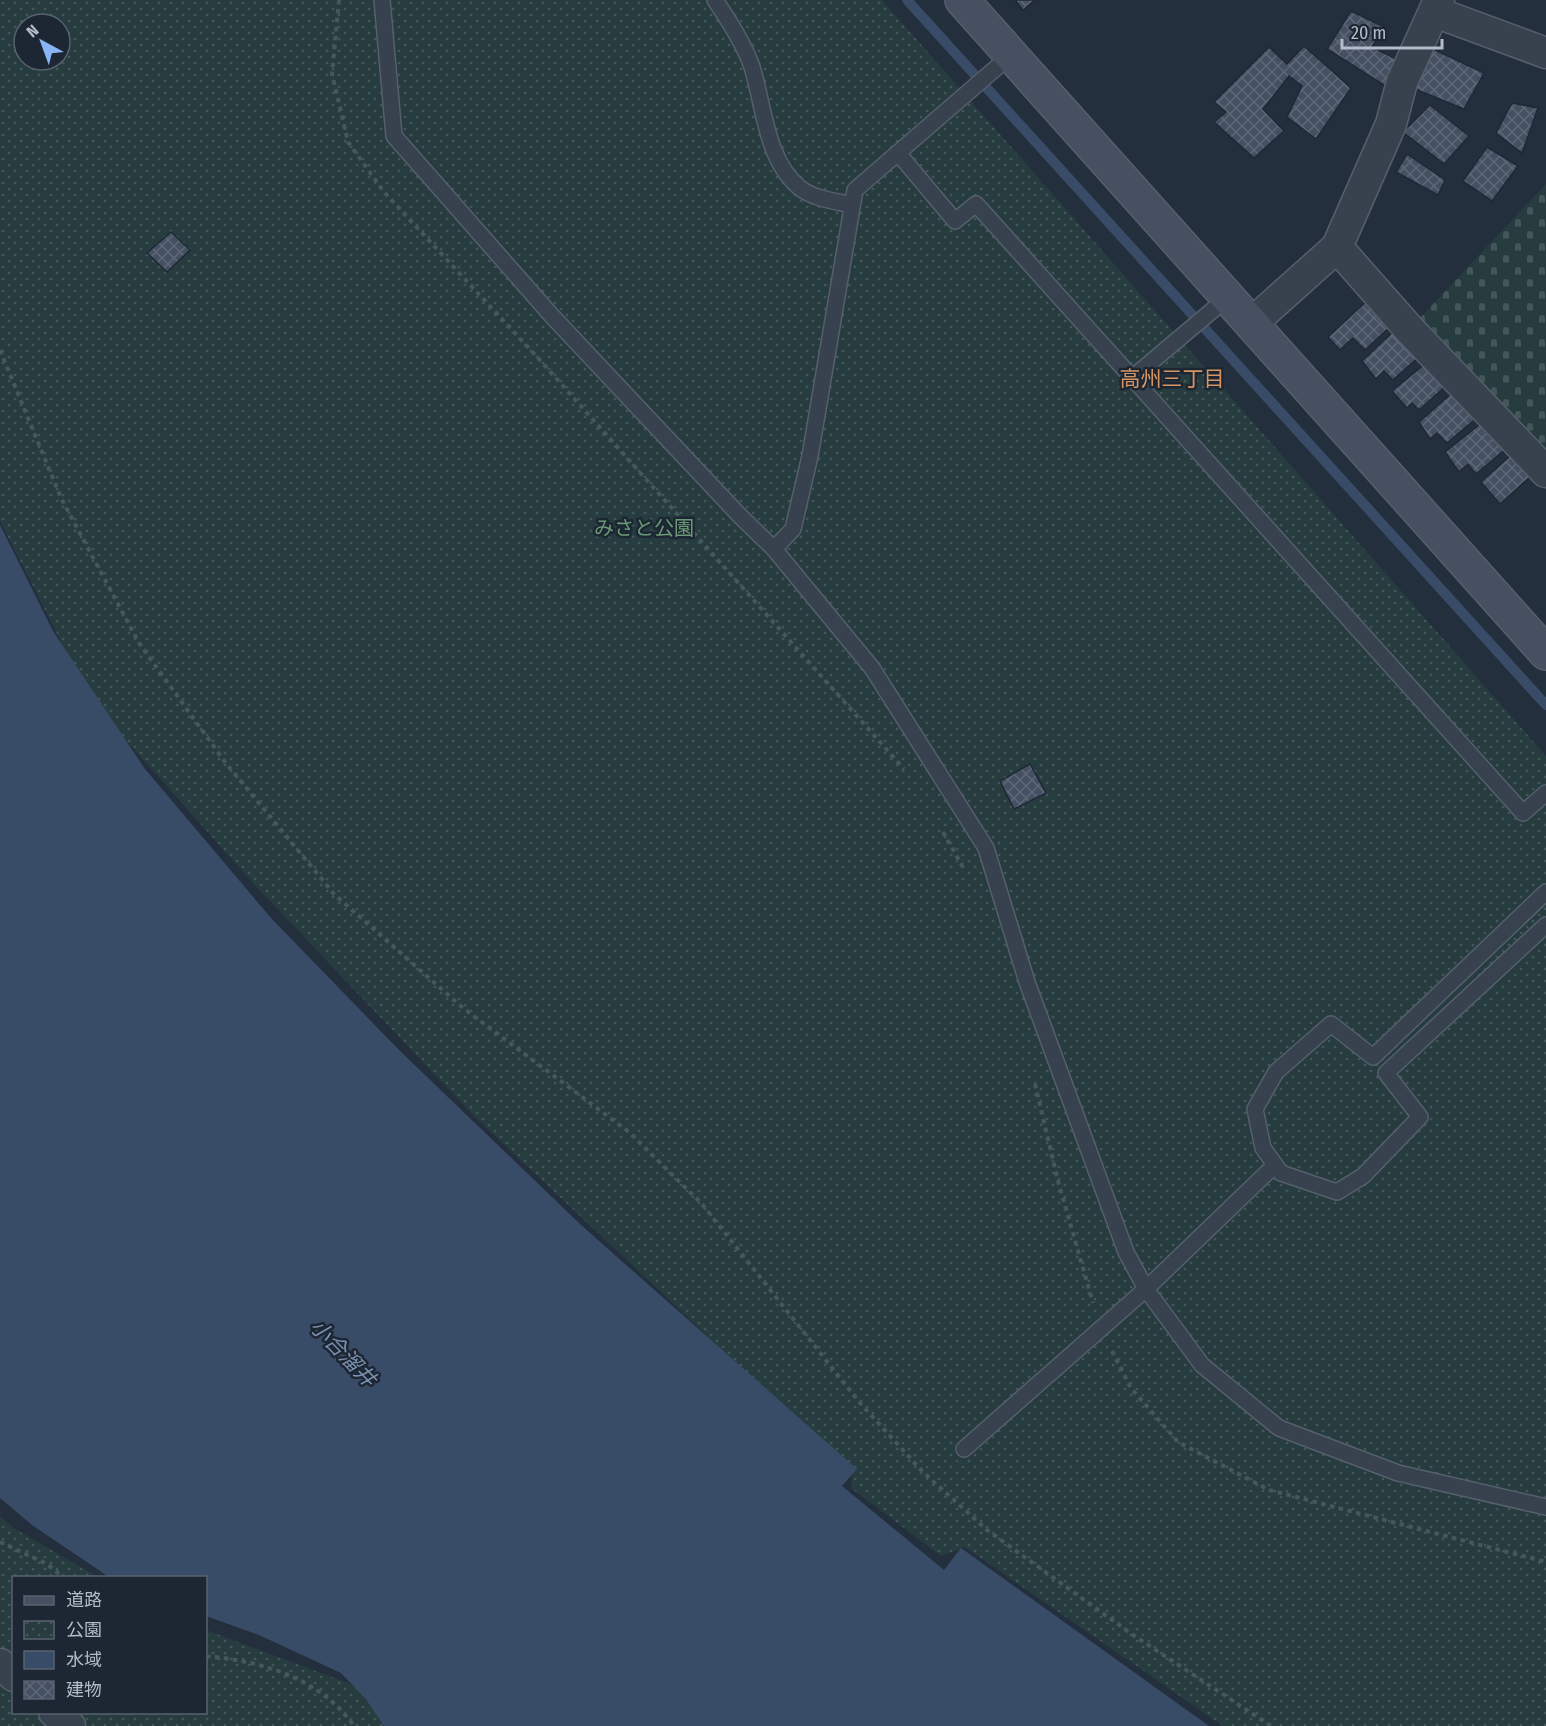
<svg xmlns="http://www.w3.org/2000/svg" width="1546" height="1726" viewBox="0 0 1546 1726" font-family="'Fira Sans Condensed','Noto Sans JP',sans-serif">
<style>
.cemetery{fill:url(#cemetery-stones)}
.park{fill:url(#park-dots);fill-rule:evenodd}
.water{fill:#394c67}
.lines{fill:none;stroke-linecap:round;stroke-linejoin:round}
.stream{stroke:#394c67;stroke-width:10}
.building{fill:url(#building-cross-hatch);stroke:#1f2835;stroke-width:1.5}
.lane-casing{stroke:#565f6c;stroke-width:18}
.street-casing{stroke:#565f6c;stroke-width:33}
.secondary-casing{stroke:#565f6c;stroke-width:36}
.path{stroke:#44595c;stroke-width:4;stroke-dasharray:4.5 4.5;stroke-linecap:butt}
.lane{stroke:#38414e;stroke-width:15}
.street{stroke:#38414e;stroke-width:30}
.secondary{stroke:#465061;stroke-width:33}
.labels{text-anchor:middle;stroke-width:5;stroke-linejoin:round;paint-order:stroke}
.park-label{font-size:20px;fill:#6b9a76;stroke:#1d2633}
.neighbourhood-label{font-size:21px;fill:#d59563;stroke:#1d2633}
.water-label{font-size:21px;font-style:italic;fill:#7c92b1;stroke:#1d2633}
</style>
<defs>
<pattern id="cemetery-stones" width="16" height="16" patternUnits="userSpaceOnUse" patternTransform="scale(1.5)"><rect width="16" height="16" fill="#263c3f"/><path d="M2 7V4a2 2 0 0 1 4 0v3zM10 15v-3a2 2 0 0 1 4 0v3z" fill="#435659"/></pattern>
<pattern id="park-dots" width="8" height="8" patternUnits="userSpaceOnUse" patternTransform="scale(1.5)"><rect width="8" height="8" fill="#263c3f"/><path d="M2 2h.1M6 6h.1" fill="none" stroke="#435659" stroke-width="1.8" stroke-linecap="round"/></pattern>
<pattern id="building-cross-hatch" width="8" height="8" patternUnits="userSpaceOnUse" patternTransform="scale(1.5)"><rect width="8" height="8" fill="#455162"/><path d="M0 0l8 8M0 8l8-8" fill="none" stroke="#5d6877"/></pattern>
</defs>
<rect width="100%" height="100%" fill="#242f3e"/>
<!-- cemetery -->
<path class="cemetery" d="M1546,184V457L1418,320Z"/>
<!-- park -->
<g class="park">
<path d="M0,0H882L1546,756V1726H1223L965,1547L941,1556L851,1488L852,1472L476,1118L254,884L91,701L0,521ZM24,24H60V60H24Z"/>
<path d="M0,1516L15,1529L98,1577L14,1578V1712H206V1630L364,1689L395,1726H0Z"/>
</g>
<!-- water -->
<path class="water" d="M0,525L53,631L145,769L271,918L398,1049L581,1225L857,1469L842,1486L944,1570L961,1548L1209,1726H384L365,1698L341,1673L259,1635L206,1616V1578L109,1577L32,1525L0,1498Z"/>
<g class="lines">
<!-- stream -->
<path class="stream" d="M907,0L1546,705"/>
</g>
<!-- building -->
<g class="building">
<path d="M1015,0H1035L1023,10Z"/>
<path d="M1351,11L1384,27L1372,47L1398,60L1387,87L1327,49Z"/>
<path d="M1304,46L1351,88L1316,139L1287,117L1302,86L1289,76L1263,109L1284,131L1254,158L1214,122L1226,112L1214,102L1269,47L1287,64Z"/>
<path d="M1433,49L1484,73L1464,109L1415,89Z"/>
<path d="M1512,103L1538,108L1522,153L1496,133Z"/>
<path d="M1430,105L1469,136L1444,164L1403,132Z"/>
<path d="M1487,147L1518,166L1492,201L1463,181Z"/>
<path d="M1407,154L1445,180L1438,195L1396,172Z"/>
<path d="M171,232L190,250L167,272L147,253Z"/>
<path d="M1369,299L1392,325L1365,350L1353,338L1340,350L1328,337Z"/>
<path d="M1395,330L1420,356L1393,380L1384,371L1376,379L1362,361Z"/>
<path d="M1425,364L1446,386L1419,410L1412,403L1407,408L1392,391Z"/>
<path d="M1453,392L1478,417L1447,443L1437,433L1430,439L1419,422Z"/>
<path d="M1480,424L1507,448L1476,474L1468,464L1459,472L1445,452Z"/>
<path d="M1510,456L1530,477L1500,504L1481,482Z"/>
<path d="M1030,764L1046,793L1014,809L1000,781Z"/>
</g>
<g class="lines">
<!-- lane casing -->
<g class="lane-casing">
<g id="lane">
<path d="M382,0L394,136L552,316L740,516L774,549L872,668L986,848L1027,982L1126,1252L1146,1289L1202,1365L1279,1428L1398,1473L1546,1507"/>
<path d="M715,0C729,21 742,41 751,64C764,103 765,160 800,188C814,199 835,201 852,205"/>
<path d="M898,153L955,221L976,204L1523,813L1546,793"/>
<path d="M1131,379L1227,298"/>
<path d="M774,549L793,529L810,456L855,190L1011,55"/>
<path d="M1546,892L1373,1057L1331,1024L1276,1072L1255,1109L1263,1148L1281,1173L1337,1192L1363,1176L1420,1117L1386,1073L1546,925"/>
<path d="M964,1449L1146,1289L1275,1165"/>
</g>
</g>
<!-- street casing -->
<g class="street-casing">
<g id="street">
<path d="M1439,0L1402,82L1391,124L1337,247L1410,330L1546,472"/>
<path d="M1435,12L1546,53"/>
<path d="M1251,324L1337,247"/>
<path d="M0,1664L14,1676"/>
<path d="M54,1712L70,1726"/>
</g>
</g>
<!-- secondary casing -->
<g class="secondary-casing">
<path id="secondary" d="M962,0L1546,653"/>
</g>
<!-- path -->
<g class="path">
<path d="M339,0L332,74L348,142L384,192L539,359L904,769"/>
<path d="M0,350L61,498L139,643L225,762L334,894L463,1008L629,1132L702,1204L860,1403L923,1472L987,1530L1133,1635L1271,1726"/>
<path d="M943,832L964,869"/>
<path d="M1035,1084L1058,1181L1093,1303"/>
<path d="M1112,1351L1131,1388L1178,1442L1269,1490L1546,1562"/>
<path d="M0,1542L47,1564L64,1578"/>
<path d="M206,1656C261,1661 320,1678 354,1726"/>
</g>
<!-- lane -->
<use href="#lane" class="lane"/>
<!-- street -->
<use href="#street" class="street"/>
<!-- secondary -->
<use href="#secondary" class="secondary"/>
</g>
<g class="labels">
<!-- park labels -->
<g class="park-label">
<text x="644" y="535">みさと公園</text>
</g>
<!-- neighbourhood labels -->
<g class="neighbourhood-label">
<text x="1172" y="386">高州三丁目</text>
</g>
<!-- water labels -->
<g class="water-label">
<text transform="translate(343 1353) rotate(46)" y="7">小合溜井</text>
</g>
</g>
<!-- legend -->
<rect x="12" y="1576" width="195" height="138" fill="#1d2633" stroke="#59626f" stroke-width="1.5"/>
<rect x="24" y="1596" width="30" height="9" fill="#465061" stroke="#59626f" stroke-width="1.5"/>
<text x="66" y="1606" font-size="18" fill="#b4bcc9">道路</text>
<rect x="24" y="1621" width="30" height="18" fill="url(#park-dots)" stroke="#59626f" stroke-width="1.5"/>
<text x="66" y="1636" font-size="18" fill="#b4bcc9">公園</text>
<rect x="24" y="1651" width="30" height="18" fill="#394c67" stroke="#59626f" stroke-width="1.5"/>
<text x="66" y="1666" font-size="18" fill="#b4bcc9">水域</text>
<rect x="24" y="1681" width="30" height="18" fill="url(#building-cross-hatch)" stroke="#59626f" stroke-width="1.5"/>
<text x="66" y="1696" font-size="18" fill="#b4bcc9">建物</text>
<!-- north arrow -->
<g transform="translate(42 42) rotate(319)"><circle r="28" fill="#1d2633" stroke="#59626f" stroke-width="1.5"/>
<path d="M0-4.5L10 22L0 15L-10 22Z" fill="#8ab4f8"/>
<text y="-9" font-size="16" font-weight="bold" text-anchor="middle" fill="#b4bcc9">N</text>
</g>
<!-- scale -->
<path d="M1342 39v9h100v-9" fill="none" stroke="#b4bcc9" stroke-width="3"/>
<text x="1351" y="39" font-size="18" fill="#b4bcc9" stroke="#1d2633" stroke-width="4.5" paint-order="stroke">20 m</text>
</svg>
